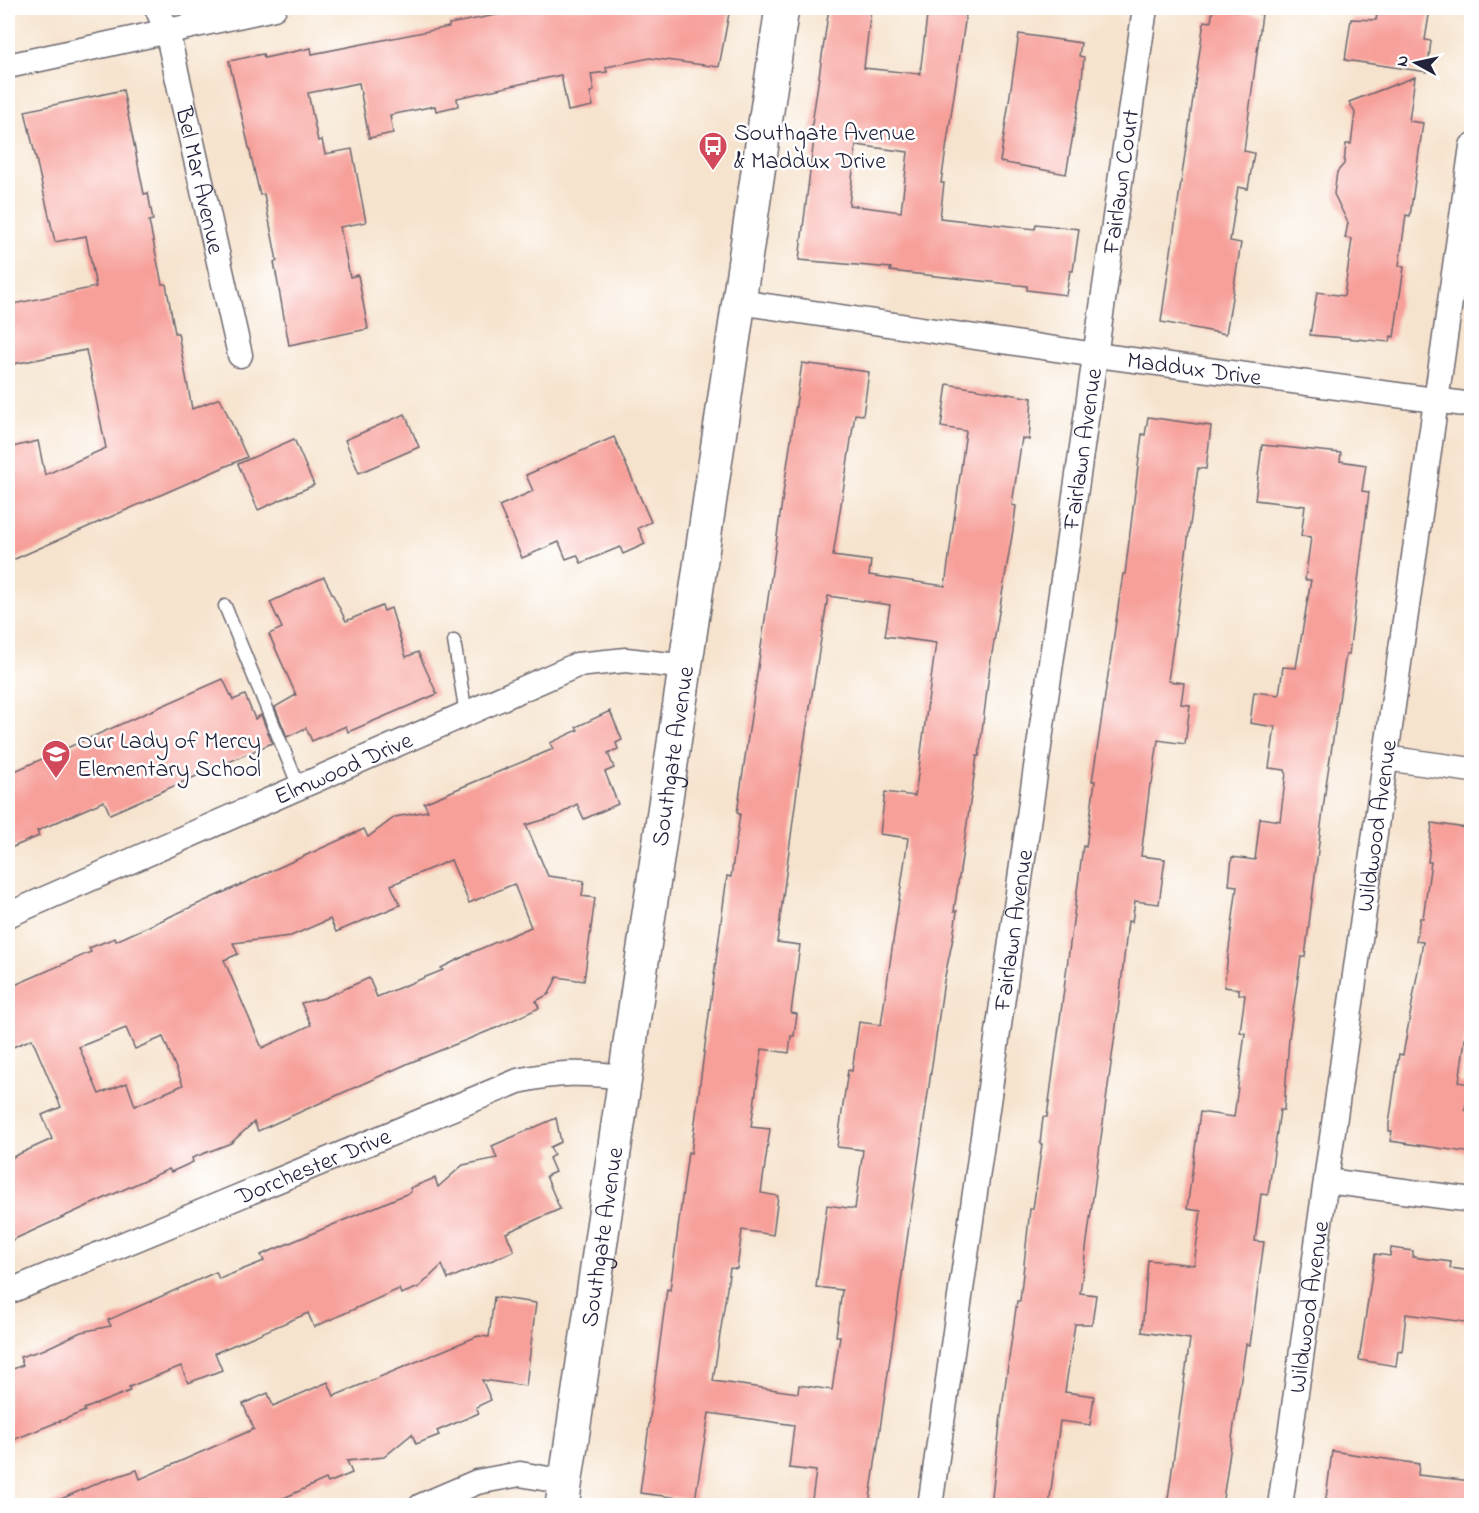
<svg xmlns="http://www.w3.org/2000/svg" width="1479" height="1513" viewBox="0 0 1479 1513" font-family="'Indie Flower',sans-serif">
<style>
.building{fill:#f79f99;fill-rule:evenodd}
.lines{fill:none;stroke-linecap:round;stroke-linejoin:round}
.lane-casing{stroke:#6c666e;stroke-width:15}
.street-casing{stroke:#6c666e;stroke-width:27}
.secondary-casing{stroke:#6c666e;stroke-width:36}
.lane{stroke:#fff;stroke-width:12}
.street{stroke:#fff;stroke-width:24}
.secondary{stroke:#fff;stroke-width:33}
.labels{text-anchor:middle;stroke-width:5;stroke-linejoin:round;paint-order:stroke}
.poi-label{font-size:24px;fill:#22223b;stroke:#fff;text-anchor:start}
.street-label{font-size:24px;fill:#22223b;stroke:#fff}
</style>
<rect width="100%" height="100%" fill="#fff"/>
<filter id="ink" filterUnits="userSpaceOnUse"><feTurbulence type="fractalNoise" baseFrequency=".0167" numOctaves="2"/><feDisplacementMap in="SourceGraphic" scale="12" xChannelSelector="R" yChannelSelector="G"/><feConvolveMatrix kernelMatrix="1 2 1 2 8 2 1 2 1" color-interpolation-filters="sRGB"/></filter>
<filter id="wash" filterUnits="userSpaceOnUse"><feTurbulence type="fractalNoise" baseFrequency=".008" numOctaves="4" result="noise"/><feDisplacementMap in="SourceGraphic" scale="24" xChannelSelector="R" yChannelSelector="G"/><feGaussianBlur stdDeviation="1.35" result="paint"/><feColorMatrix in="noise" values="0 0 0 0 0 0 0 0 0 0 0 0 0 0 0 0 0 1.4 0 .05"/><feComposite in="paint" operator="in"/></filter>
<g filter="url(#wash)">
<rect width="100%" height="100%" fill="#f6e3cd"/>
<g id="blocks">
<!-- building -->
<g class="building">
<path d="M532,8H730L719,67L650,58L606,67L607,72L591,74L594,91L590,92L593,106L568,111L561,75L457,98L458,106L436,111L435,106L390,115L393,133L369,138L359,83L308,93L318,141L322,140L325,154L352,149L366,222L340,227L350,277L358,275L368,329L289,345L274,262L277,261L264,194L260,195L229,61L263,54L264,58L311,48L312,54L449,27V24Z"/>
<path d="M829,8H871L864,68L920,74L928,8H967L941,183H944L940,218L1035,229L1036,224L1079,229L1073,271H1070L1066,295L1027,290V286L890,271L891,268L799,260L814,139L810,138ZM856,145L908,152L901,212L849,205Z"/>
<path d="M1213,8L1262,14L1244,151L1254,153L1248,189L1238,187L1230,241L1241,243L1226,334L1161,322L1204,21L1211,22Z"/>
<path d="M1378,8L1430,9L1425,40L1431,41L1427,72L1345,60L1351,19L1376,20Z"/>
<path d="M1019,34L1081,43L1079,56L1084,57L1081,91L1066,174L1000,162Z"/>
<path d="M1415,77L1409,121L1423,123L1410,216L1406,215L1399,266L1404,267L1394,337L1391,336L1390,342L1310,335L1317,292L1344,296L1352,239L1345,238L1348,223L1334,194L1337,172L1344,164L1346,144H1351L1355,113L1349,102Z"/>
<path d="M123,90L144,194L148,193L153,220L149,221L162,284H166L175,333H178L192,409L220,398L247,457L8,562V448L38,441L45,475L106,448L86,350L8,365V305L96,287L86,236L55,242L25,111Z"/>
<path d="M802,363L869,372L863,415L855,414L833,556L871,561L869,575L945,586L966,431L941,427L947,384L1032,398L1029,440L1022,438L1012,505L1016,506L1013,530L990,665L979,756H977L954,911H957L953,938L944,981L869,1506H811L816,1471L789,1468L794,1425L709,1413L695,1500L640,1493L667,1289L670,1290L688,1152L691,1153L727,876L731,877L740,814L737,813ZM828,596L890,605L885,636L936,643L915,796L885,792L880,834L908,838L881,1025L859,1022L852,1071L848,1070L837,1147L863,1150L855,1209L827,1205L816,1287L842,1290L836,1336H840L832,1390L799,1385L798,1393L713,1381L730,1268L737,1269L742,1230L773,1235L778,1196L761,1193L770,1129L751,1127L762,1049L789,1053L791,1036H794L797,1014L791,1013L800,945L777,942L799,775Z"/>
<path d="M405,414L419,447L359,473L345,440Z"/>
<path d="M1148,417L1211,426L1206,469L1198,468L1168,681L1184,683L1181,704L1190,705L1185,744L1158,740L1152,784H1150L1141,856L1165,859L1159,904L1135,901L1132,922L1128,921L1118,1012L1080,1293L1096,1295L1092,1324H1075L1065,1392L1094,1396L1090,1425L1060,1421L1049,1506H991L1001,1415L1017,1301H1020L1030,1209H1033L1042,1144H1040L1043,1117H1047L1083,846L1086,847L1095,781H1092L1096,756L1123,574H1125L1142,434L1145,435Z"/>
<path d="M614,437L651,522L638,528L645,544L623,554L620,547L581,563L577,555L566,559L559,542L522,558L499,506L533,491L526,475Z"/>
<path d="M294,439L314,485L258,510L238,464Z"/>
<path d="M1262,445L1341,453L1340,461L1366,465L1362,491L1369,492L1349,654H1346L1326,785L1305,957H1301L1289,1038L1284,1110H1280L1268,1195L1261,1194L1255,1241L1264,1242L1250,1345L1246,1344L1222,1506H1167L1190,1339L1142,1332L1148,1260L1194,1265L1201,1211L1187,1209L1200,1112L1234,1117L1245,1033L1240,1032L1245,995L1239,994V989L1224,987L1237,886L1229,885L1232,857L1255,860L1260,818L1280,821L1286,773L1285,770L1269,768L1275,727L1250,723L1254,692L1279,695L1283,667L1296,668L1311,580H1305L1311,537L1301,536L1305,506L1255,500Z"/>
<path d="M324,577L346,621L382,606L384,611L391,608L406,657L418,652L437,694L348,732L346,726L312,741L306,728L287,737L275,707L296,695L269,634L282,628L270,602Z"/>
<path d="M223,679L233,700L245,695L255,719L261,715L272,743L110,814L104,801L37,831L39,836L8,849V774Z"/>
<path d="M610,711L622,740L616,743L618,749L608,753L614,768L605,772L618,804L584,819L577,804L557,816L526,825L548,876L584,881L582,896L595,898L584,981L557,977L549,994L536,1001L539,1008L496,1028L409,1063L258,1131L254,1122L231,1143L192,1158L193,1162L171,1172L169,1169L8,1242V1159L52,1139L42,1115L61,1107L32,1039L8,1049V988L91,952L89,948L115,938L116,941L364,829L368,837L395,817L428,811L424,803L553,749L550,743L578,730L576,727ZM451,860L469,903L514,884L531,927L473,952L441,968L443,970L377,997L369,978L324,998L301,1003L311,1025L262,1048L224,960L238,954L233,943L291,936L330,919L336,932L400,905L391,885ZM126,1028L135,1049L163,1037L183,1085L135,1106L127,1083L99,1094L79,1047Z"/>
<path d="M1432,823L1472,829V1019H1468L1459,1082L1469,1084L1465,1110L1472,1111V1153L1390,1141L1392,1131H1389V1124L1399,1054L1403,1055L1423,942L1416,941L1420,918H1423L1431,862H1428Z"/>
<path d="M556,1118L561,1142L550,1147L554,1155L549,1158L555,1172L546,1176L560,1209L506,1233L514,1251L448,1279L442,1265L419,1287L401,1294L399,1289L314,1327L308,1313L215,1353L222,1370L188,1383L181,1366L129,1387L130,1391L84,1409L85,1411L8,1442V1371L23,1365L20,1357L45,1349L81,1332L111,1326L108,1320L216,1272L219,1279L264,1261L261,1255L411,1192L410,1188L435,1178L438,1187L463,1165L497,1158L492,1146Z"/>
<path d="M1391,1248L1413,1251V1257L1451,1262L1450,1268L1472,1271V1323L1406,1314L1402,1352L1398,1351L1396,1366L1359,1360L1375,1254L1390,1256Z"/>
<path d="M494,1297L536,1303L526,1386L482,1380L491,1400L476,1407L479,1413L437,1431L439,1435L416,1444L412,1434L384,1457L347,1461L352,1473L328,1483L326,1479L266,1506H45L100,1482L137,1470L140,1479L254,1429L243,1404L268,1393L273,1406L328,1382L334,1396L478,1336L489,1337Z"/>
<path d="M1332,1451L1419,1464L1418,1475L1472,1481V1506H1325Z"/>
</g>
</g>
</g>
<g filter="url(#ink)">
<use href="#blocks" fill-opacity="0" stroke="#6c666e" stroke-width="1.5"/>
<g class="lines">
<!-- lane casing -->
<g class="lane-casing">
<g id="lane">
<path d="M225,606L299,787"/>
<path d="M454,641L466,714"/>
</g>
</g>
<!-- street casing -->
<g class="street-casing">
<g id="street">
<path id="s1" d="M157,8L167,31L240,355"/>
<path d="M8,66L274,8"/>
<path id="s2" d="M739,302L1096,355L1472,405"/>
<path d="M1385,758L1472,770"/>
<path id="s3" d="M8,915L577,665L626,660L687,667"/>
<path d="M1327,1181L1472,1200"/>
<path id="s4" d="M8,1292L518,1081C557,1072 584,1072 624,1077"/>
<path d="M421,1506L477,1482L520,1474L565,1482"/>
<path id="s5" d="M930,1506L1145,8"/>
<path id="s6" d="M1280,1506L1472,146"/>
</g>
</g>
<!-- secondary casing -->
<g class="secondary-casing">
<g id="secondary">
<path id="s7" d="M562,1506L782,8"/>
</g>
</g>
<!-- lane -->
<use href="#lane" class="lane"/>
<!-- street -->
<use href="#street" class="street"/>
<!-- secondary -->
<use href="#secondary" class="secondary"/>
</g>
</g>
<!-- icons -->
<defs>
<g id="bus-pin" transform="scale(1.5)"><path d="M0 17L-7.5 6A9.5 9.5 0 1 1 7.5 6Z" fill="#d1495b" stroke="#fff"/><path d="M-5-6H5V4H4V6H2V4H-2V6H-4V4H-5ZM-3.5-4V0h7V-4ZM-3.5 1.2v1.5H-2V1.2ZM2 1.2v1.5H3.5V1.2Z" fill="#fff"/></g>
<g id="school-pin" transform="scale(1.5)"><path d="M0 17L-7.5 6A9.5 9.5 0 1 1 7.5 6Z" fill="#d1495b" stroke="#fff"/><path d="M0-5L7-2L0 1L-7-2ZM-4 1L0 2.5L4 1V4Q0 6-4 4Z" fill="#fff"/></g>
</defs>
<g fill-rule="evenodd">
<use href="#bus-pin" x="713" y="146"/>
<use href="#school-pin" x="56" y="754"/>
</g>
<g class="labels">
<!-- poi labels -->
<g class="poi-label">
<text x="734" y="140">Southgate Avenue<tspan x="734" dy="28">&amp; Maddux Drive</tspan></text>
<text x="77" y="748">Our Lady of Mercy<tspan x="77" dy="28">Elementary School</tspan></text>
</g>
<!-- street labels -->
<g class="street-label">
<text dy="8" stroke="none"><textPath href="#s1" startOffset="178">Bel Mar Avenue</textPath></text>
<text dy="8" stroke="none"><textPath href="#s5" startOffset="1338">Fairlawn Court</textPath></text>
<text dy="8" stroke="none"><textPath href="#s2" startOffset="460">Maddux Drive</textPath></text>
<text dy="8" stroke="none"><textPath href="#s5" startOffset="1068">Fairlawn Avenue</textPath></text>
<text dy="8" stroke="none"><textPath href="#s7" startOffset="758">Southgate Avenue</textPath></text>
<text dy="8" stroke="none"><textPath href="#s3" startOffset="366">Elmwood Drive</textPath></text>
<text dy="8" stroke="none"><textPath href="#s6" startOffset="687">Wildwood Avenue</textPath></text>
<text dy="8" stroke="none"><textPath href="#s5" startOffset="582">Fairlawn Avenue</textPath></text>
<text dy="8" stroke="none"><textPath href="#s4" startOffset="330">Dorchester Drive</textPath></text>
<text dy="8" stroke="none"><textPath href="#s7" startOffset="272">Southgate Avenue</textPath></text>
<text dy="8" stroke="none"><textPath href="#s6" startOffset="201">Wildwood Avenue</textPath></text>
</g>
</g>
<!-- margin -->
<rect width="1479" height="1513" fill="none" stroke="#fff" stroke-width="30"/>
<!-- north arrow -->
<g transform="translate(1416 63) rotate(278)" stroke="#ffffff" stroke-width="4.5" paint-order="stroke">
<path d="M0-4.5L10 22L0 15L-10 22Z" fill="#22223b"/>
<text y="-9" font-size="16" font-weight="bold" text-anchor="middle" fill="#22223b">N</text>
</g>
</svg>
